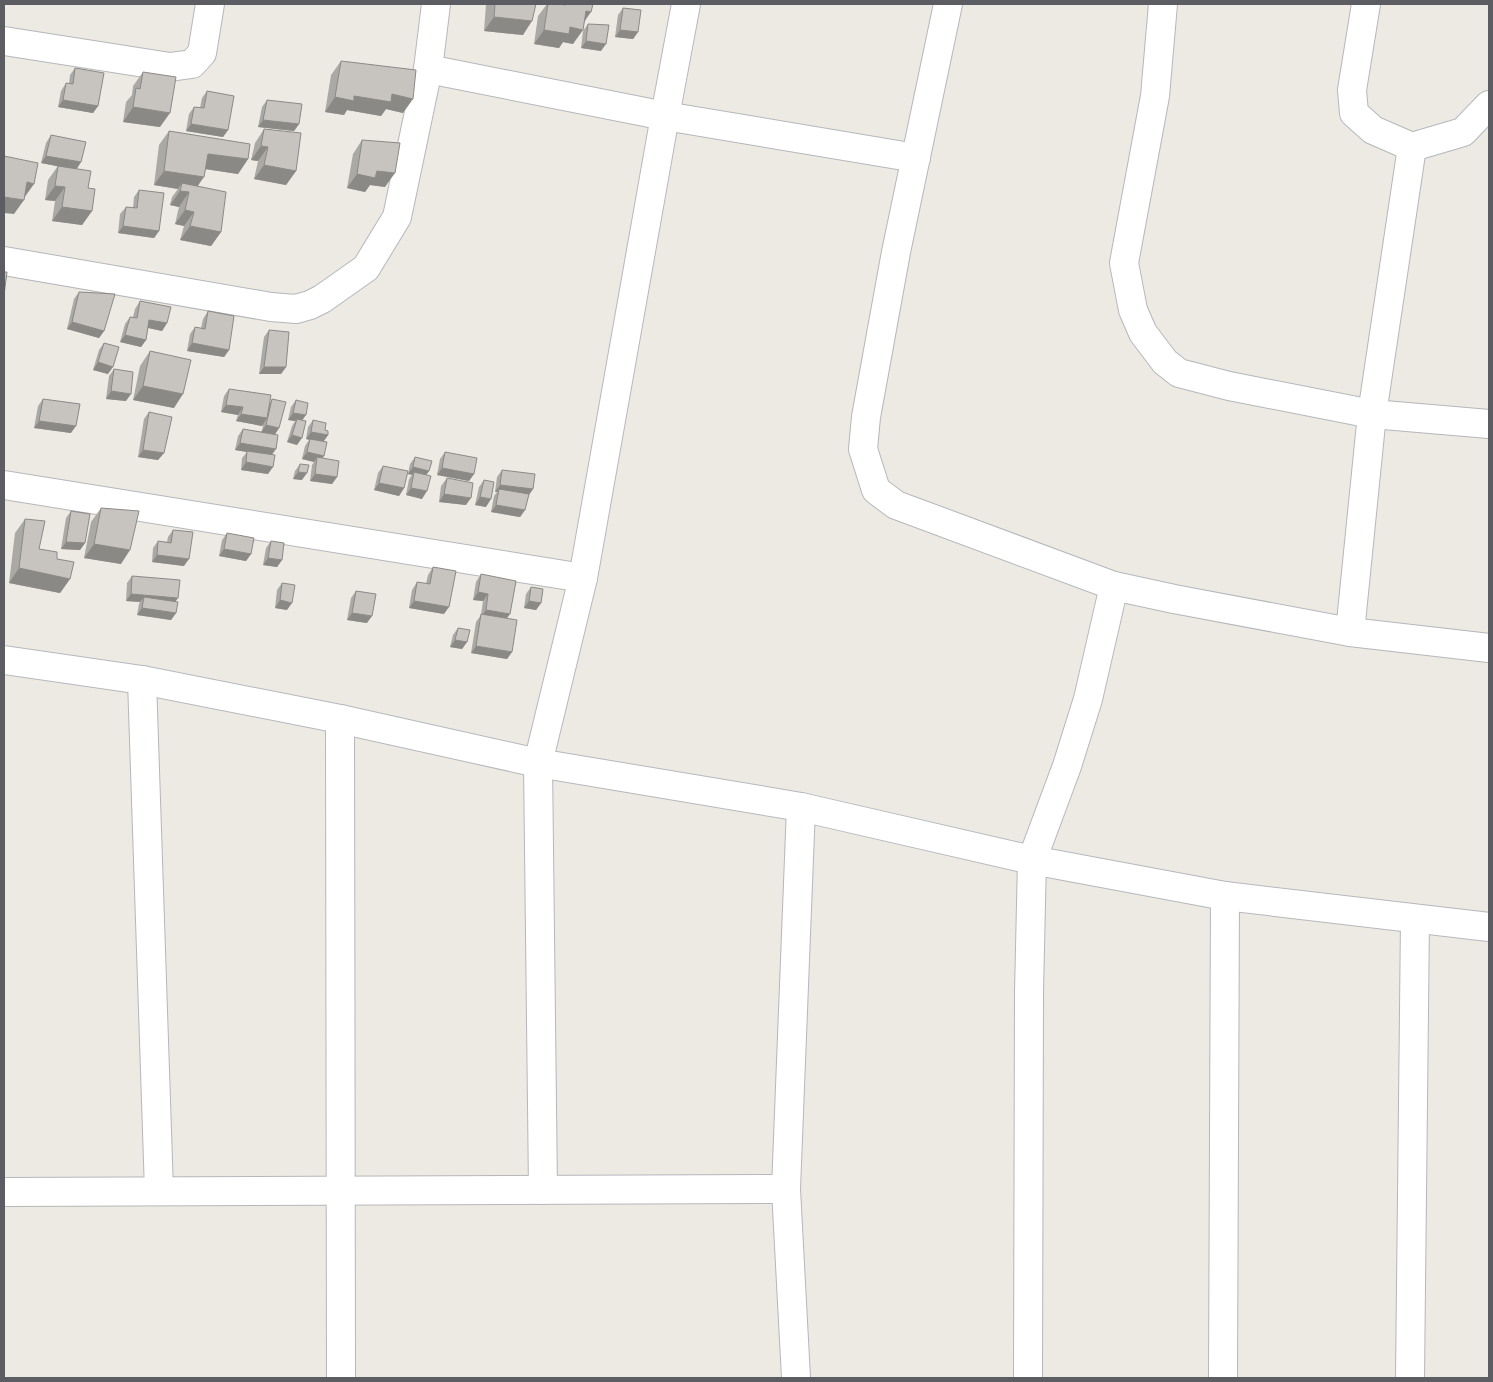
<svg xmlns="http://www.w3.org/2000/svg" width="1493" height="1382" viewBox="0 0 1493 1382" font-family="'Nunito Sans',sans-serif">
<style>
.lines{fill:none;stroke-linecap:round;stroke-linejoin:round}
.street-casing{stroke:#b5b7bb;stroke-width:30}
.secondary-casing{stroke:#b6b8bd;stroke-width:30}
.street{stroke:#fff;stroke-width:28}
.secondary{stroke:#fff;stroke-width:28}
.wall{fill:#aba9a5}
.shaded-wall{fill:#8b8986}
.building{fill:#c7c4c0;stroke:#8b8986}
</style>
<rect width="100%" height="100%" fill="#eceae3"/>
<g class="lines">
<!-- street casing -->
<g class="street-casing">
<g id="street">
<path d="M948,4L896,252L866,417L863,449L876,490L896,505L1114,586L1174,599L1350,632L1489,648"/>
<path d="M1163,4L1155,96L1124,263L1133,310L1143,333L1165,362L1179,373L1229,386L1372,414L1489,424"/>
<path d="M1366,4L1352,90L1354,113L1373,130L1412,147L1463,132L1489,105"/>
<path d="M4,41L170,67L192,64L202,53L210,4"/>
<path d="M428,69L665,116L916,158"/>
<path d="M4,261L271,307L296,309L310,305L322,299L366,268L397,217L428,69L436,4"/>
<path d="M4,485L583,578"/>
<path d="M1350,632L1372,414L1412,147"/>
<path d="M142,680L159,1191"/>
<path d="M340,719L341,1378"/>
<path d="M538,763L543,1190"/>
<path d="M4,1192L786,1189"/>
<path d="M796,1378L786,1189L801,807"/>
<path d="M1028,1378L1029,992L1032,860L1067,766L1088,699L1114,586"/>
<path d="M1223,1378L1225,896"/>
<path d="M1410,1378L1415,919"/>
</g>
</g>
<!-- secondary casing -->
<g class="secondary-casing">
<g id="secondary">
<path d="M4,660L142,680L340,719L538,763L801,807L1032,860L1225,896L1489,927"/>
<path d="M538,763L583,578L665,116L686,4"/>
</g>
</g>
<!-- street -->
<use href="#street" class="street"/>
<!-- secondary -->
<use href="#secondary" class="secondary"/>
</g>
<!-- wall -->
<g class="wall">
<path d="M486,4H536L523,35L484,31Z"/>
<path d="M547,4H593L584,23L573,44L563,42L559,48L534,44L538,16Z"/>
<path d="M623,8L638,32L633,39L615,37L618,15Z"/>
<path d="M588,24L601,51L581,48L583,31Z"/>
<path d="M341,61L403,113L386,109L381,116L347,110L344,115L325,112L331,75Z"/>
<path d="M75,68L98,106L93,113L58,107L61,91L66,83L69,84L70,75Z"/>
<path d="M143,72L160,127L123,122L126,102L132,95L133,86Z"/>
<path d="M207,91L228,130L223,137L186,131L189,114L194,107L200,108L202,98Z"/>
<path d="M267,100L299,124L294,131L258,127L262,107Z"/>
<path d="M264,129L296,171L286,185L254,179L258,161L251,160L255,143Z"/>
<path d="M169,131L248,159L238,174L206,169L198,186L221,232L211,246L180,240L184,226L175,224L179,207L170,205L172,197L178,189L154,185L159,145Z"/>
<path d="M51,135L81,162L77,168L88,188L92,211L82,225L52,221L55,201L45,200L48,180L58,166L41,163L46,143Z"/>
<path d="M362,140L385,187L370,185L365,192L347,188L353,154Z"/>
<path d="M139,190L159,231L154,238L118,233L120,214L126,207L133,208L134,197Z"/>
<path d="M79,292L104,331L99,338L67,329L74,299Z"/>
<path d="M140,301L167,323L162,331L148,328L146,340L141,347L120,342L125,324L130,317H133L135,309Z"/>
<path d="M208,311L229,350L224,357L187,351L190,334L195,327L201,328L203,319Z"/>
<path d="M269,330L286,367L281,374H259L264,337Z"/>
<path d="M104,343L108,374L93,370L99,350Z"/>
<path d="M150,351L174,408L133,400L140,366Z"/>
<path d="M114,369L126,401L106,399L109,376Z"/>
<path d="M229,389L270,403L272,399L279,428L275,434L268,474L241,470L242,458L247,452L235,450L238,436L243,429L262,432L263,424L262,426L236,421L238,415L221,412L224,396Z"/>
<path d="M43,399L71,433L34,428L38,406Z"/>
<path d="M296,400L302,420L297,445L287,442L292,426L295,421L288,420L291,407Z"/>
<path d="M149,412L164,453L158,460L138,457L144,419Z"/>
<path d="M313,420L325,430L328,435L324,441L322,458L337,477L332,484L310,481L312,465L314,462L302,459L305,446L309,440L306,439L308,427Z"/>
<path d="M445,452L474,474L469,481L437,475L440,459Z"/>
<path d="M415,457L429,471L426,475L422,499L406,495L409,479L412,475L408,474L410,464Z"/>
<path d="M300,464L302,480L293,479L295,471Z"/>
<path d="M383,466L404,488L399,496L374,490L378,473Z"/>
<path d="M502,470L533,489L529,495L525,510L520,517L491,512L494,496L497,492H495L497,477Z"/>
<path d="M447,478L466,505L439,502L441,486Z"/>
<path d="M484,480L486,507L475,505L479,487Z"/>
<path d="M101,508L121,564L84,558L91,522Z"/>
<path d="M71,511L85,543L80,550L61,549L66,518Z"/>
<path d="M25,519L39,549L57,559L70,579L60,593L9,583L15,533Z"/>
<path d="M173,530L184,566L152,562L153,548L158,541L167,542L168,537Z"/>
<path d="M227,533L251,554L246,561L219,556L222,540Z"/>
<path d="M271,541L282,560L277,567L263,565L266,548Z"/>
<path d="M433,567L444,614L409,608L412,590L417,582L426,584L428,575Z"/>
<path d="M481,574L507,619L512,652L507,659L471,653L476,622L481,615L483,601L473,600L476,582Z"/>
<path d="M132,576L176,601V613L171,620L137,615L139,604L140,602L126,601L127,583Z"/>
<path d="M282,583L287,610L275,608L277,590Z"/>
<path d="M531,587L541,603L536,610L524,608L526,594Z"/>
<path d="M356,591L367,623L347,620L351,598Z"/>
<path d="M458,628L467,642L462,649L450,647L453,635Z"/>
</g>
<!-- shaded-wall -->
<g class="shaded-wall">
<path d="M586,11L591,12L581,26Z"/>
<path d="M494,17L532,21L523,35L484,31Z"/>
<path d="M570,27L583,30L573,44L563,42L559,48L534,44L544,30Z"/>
<path d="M620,30L638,32L633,39L615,37Z"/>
<path d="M586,41L606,44L601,51L581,48Z"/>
<path d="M392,94L413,99L403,113L386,109L381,116L347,110L344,115L325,112L335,97Z"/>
<path d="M63,100L98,106L93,113L58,107Z"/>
<path d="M133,107L170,113L160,127L123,122Z"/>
<path d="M263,120L299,124L294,131L258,127Z"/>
<path d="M191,124L228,130L223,137L186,131Z"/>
<path d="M261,146L268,147L258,161L251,160Z"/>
<path d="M208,154L248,159L238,174L198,168Z"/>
<path d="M46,156L81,162L76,170L41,163Z"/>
<path d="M264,165L296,171L286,185L254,179Z"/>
<path d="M164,171L204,177L194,191L182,183L178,189L154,185Z"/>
<path d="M377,171L395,173L385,187L370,185L365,192L347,188L357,174Z"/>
<path d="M27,182L34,184L24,198Z"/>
<path d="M55,186L65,187L55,201L45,200Z"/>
<path d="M180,191L189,192L179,207L170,205Z"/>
<path d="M4,197L24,200L14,214L4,213Z"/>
<path d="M62,207L92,211L82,225L52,221Z"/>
<path d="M185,210L194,212L184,226L175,224Z"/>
<path d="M123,226L159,231L154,238L118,233Z"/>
<path d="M190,226L221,232L211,246L180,240Z"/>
<path d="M149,320L167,323L162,331L144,327Z"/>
<path d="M72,322L104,331L99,338L67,329Z"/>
<path d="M125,335L146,340L141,347L120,342Z"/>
<path d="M192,343L229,350L224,357L187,351Z"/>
<path d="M98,362L113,367L108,374L93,370Z"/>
<path d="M264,367H286L281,374H259Z"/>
<path d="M143,386L183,394L174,408L133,400Z"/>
<path d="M111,391L131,394L126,401L106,399Z"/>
<path d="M226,405L243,407L238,415L221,412Z"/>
<path d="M293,413L306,415L301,422L297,419L295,421L288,420Z"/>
<path d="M241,414L267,418L262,426L236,421Z"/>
<path d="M39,421L76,426L71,433L34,428Z"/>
<path d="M266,425L279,428L274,436L261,432Z"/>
<path d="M311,432L328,435L323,442L306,439Z"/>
<path d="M292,435L302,438L297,445L287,442Z"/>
<path d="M240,443L276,449L271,456L235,450Z"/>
<path d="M143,450L164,453L158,460L138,457Z"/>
<path d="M307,452L324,456L319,463L317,457L314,462L302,459Z"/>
<path d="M246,462L273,467L268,474L241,470Z"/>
<path d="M413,467L429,471L424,478L414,472L412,475L408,474Z"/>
<path d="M442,468L474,474L469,481L437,475Z"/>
<path d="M298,472L307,473L302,480L293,479Z"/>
<path d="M315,474L337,477L332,484L310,481Z"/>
<path d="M379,483L404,488L399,496L374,490Z"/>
<path d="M500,485L533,489L528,496L499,489L497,492H495Z"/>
<path d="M411,488L427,491L422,499L406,495Z"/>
<path d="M444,494L471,498L466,505L439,502Z"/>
<path d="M480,497L491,499L486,507L475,505Z"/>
<path d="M496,505L525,510L520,517L491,512Z"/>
<path d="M66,542L85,543L80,550L61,549Z"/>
<path d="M94,544L130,550L121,564L84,558Z"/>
<path d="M224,549L251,554L246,561L219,556Z"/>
<path d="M157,555L189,559L184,566L152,562Z"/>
<path d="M268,558L282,560L277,567L263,565Z"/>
<path d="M19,568L70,579L60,593L9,583Z"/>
<path d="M478,592L488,594L483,601L473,600Z"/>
<path d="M131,594L178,598L173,605L144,597L140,602L126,601Z"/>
<path d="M280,600L292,603L287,610L275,608Z"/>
<path d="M414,601L449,607L444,614L409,608Z"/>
<path d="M529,601L541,603L536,610L524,608Z"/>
<path d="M142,608L176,613L171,620L137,615Z"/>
<path d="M486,610L510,614L505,621L481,617Z"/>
<path d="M352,613L372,616L367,623L347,620Z"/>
<path d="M455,640L467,642L462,649L450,647Z"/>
<path d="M476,646L512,652L507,659L471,653Z"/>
</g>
<!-- building -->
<g class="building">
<path d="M495,4H536L532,21L494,17Z"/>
<path d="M548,4H559L566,5L567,4H593L591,12L586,11L583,30L570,27L569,34L544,30Z"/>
<path d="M623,8L641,10L638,32L620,30Z"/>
<path d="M588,24L609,25L606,44L586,41Z"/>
<path d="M341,61L416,70L413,99L392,94L391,102L354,96V101L335,97Z"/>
<path d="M75,68L104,73L98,106L63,100L66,83L73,84Z"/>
<path d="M143,72L176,77L170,113L133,107L136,88L140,89Z"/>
<path d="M207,91L234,96L228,130L191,124L194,107L204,108Z"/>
<path d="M267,100L302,104L299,124L263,120Z"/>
<path d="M264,129L301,133L296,171L264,165L268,147L261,146Z"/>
<path d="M169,131L250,144L248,159L208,154L204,177L164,171Z"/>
<path d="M51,135L86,142L81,162L46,156Z"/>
<path d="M362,140L400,143L395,173L377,171L375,178L357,174Z"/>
<path d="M4,156L38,163L34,184L27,182L24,200L4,197Z"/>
<path d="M58,166L91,171L88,188L95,189L92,211L62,207L65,187L55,186Z"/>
<path d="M182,183L226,192L221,232L190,226L194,212L185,210L189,192L180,191Z"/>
<path d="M139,190L164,193L159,231L123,226L126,207L137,208Z"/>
<path d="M4,272H7L4,295Z"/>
<path d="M79,292L115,294L104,331L72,322Z"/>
<path d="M140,301L171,307L167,323L149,320L146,340L125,335L130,317L137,318Z"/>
<path d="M208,311L234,316L229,350L192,343L195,327L205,329Z"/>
<path d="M269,330L289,332L286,367H264Z"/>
<path d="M104,343L119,347L113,367L98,362Z"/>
<path d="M150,351L191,360L183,394L143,386Z"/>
<path d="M114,369L133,372L131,394L111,391Z"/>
<path d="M229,389L271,395L267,418L241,414L243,407L226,405Z"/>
<path d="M43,399L80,404L76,426L39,421Z"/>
<path d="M272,399L286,402L279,428L266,425Z"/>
<path d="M296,400L308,403L306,415L293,413Z"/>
<path d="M149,412L172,417L164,453L143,450Z"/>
<path d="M297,419L306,421L302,438L292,435Z"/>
<path d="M313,420L326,423L325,430L328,431V435L311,432Z"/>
<path d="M243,429L278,435L276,449L240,443Z"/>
<path d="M310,439L327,442L324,456L307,452Z"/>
<path d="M247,451L275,455L273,467L246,462Z"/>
<path d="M445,452L477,458L474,474L442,468Z"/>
<path d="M317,457L339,461L337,477L315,474Z"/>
<path d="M415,457L432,461L429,471L413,467Z"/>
<path d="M300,464L309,465L307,473L298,472Z"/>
<path d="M383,466L408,471L404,488L379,483Z"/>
<path d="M502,470L535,474L533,489L500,485Z"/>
<path d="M414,472L431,476L427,491L411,488Z"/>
<path d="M447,478L473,483L471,498L444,494Z"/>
<path d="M484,480L494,482L491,499L480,497Z"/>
<path d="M499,489L529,494L525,510L496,505Z"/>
<path d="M101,508L139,511L130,550L94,544Z"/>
<path d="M71,511L90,514L85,543L66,542Z"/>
<path d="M25,519L45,521L39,549L57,552V559L74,562L70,579L19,568Z"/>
<path d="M173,530L193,532L189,559L157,555L158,541L171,543Z"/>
<path d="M227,533L254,538L251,554L224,549Z"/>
<path d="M271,541L284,543L282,560L268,558Z"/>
<path d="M433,567L456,571L449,607L414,601L417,582L430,584Z"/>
<path d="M481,574L516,581L510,614L486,610L488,594L478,592Z"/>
<path d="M132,576L180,580L178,598L131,594Z"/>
<path d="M282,583L295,585L292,603L280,600Z"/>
<path d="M531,587L543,589L541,603L529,601Z"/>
<path d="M356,591L376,594L372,616L352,613Z"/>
<path d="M144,597L178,602L176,613L142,608Z"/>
<path d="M481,614L517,620L512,652L476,646Z"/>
<path d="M458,628L470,630L467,642L455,640Z"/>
</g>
<!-- border -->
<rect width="1493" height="1382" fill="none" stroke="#5b5d62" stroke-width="10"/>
</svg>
